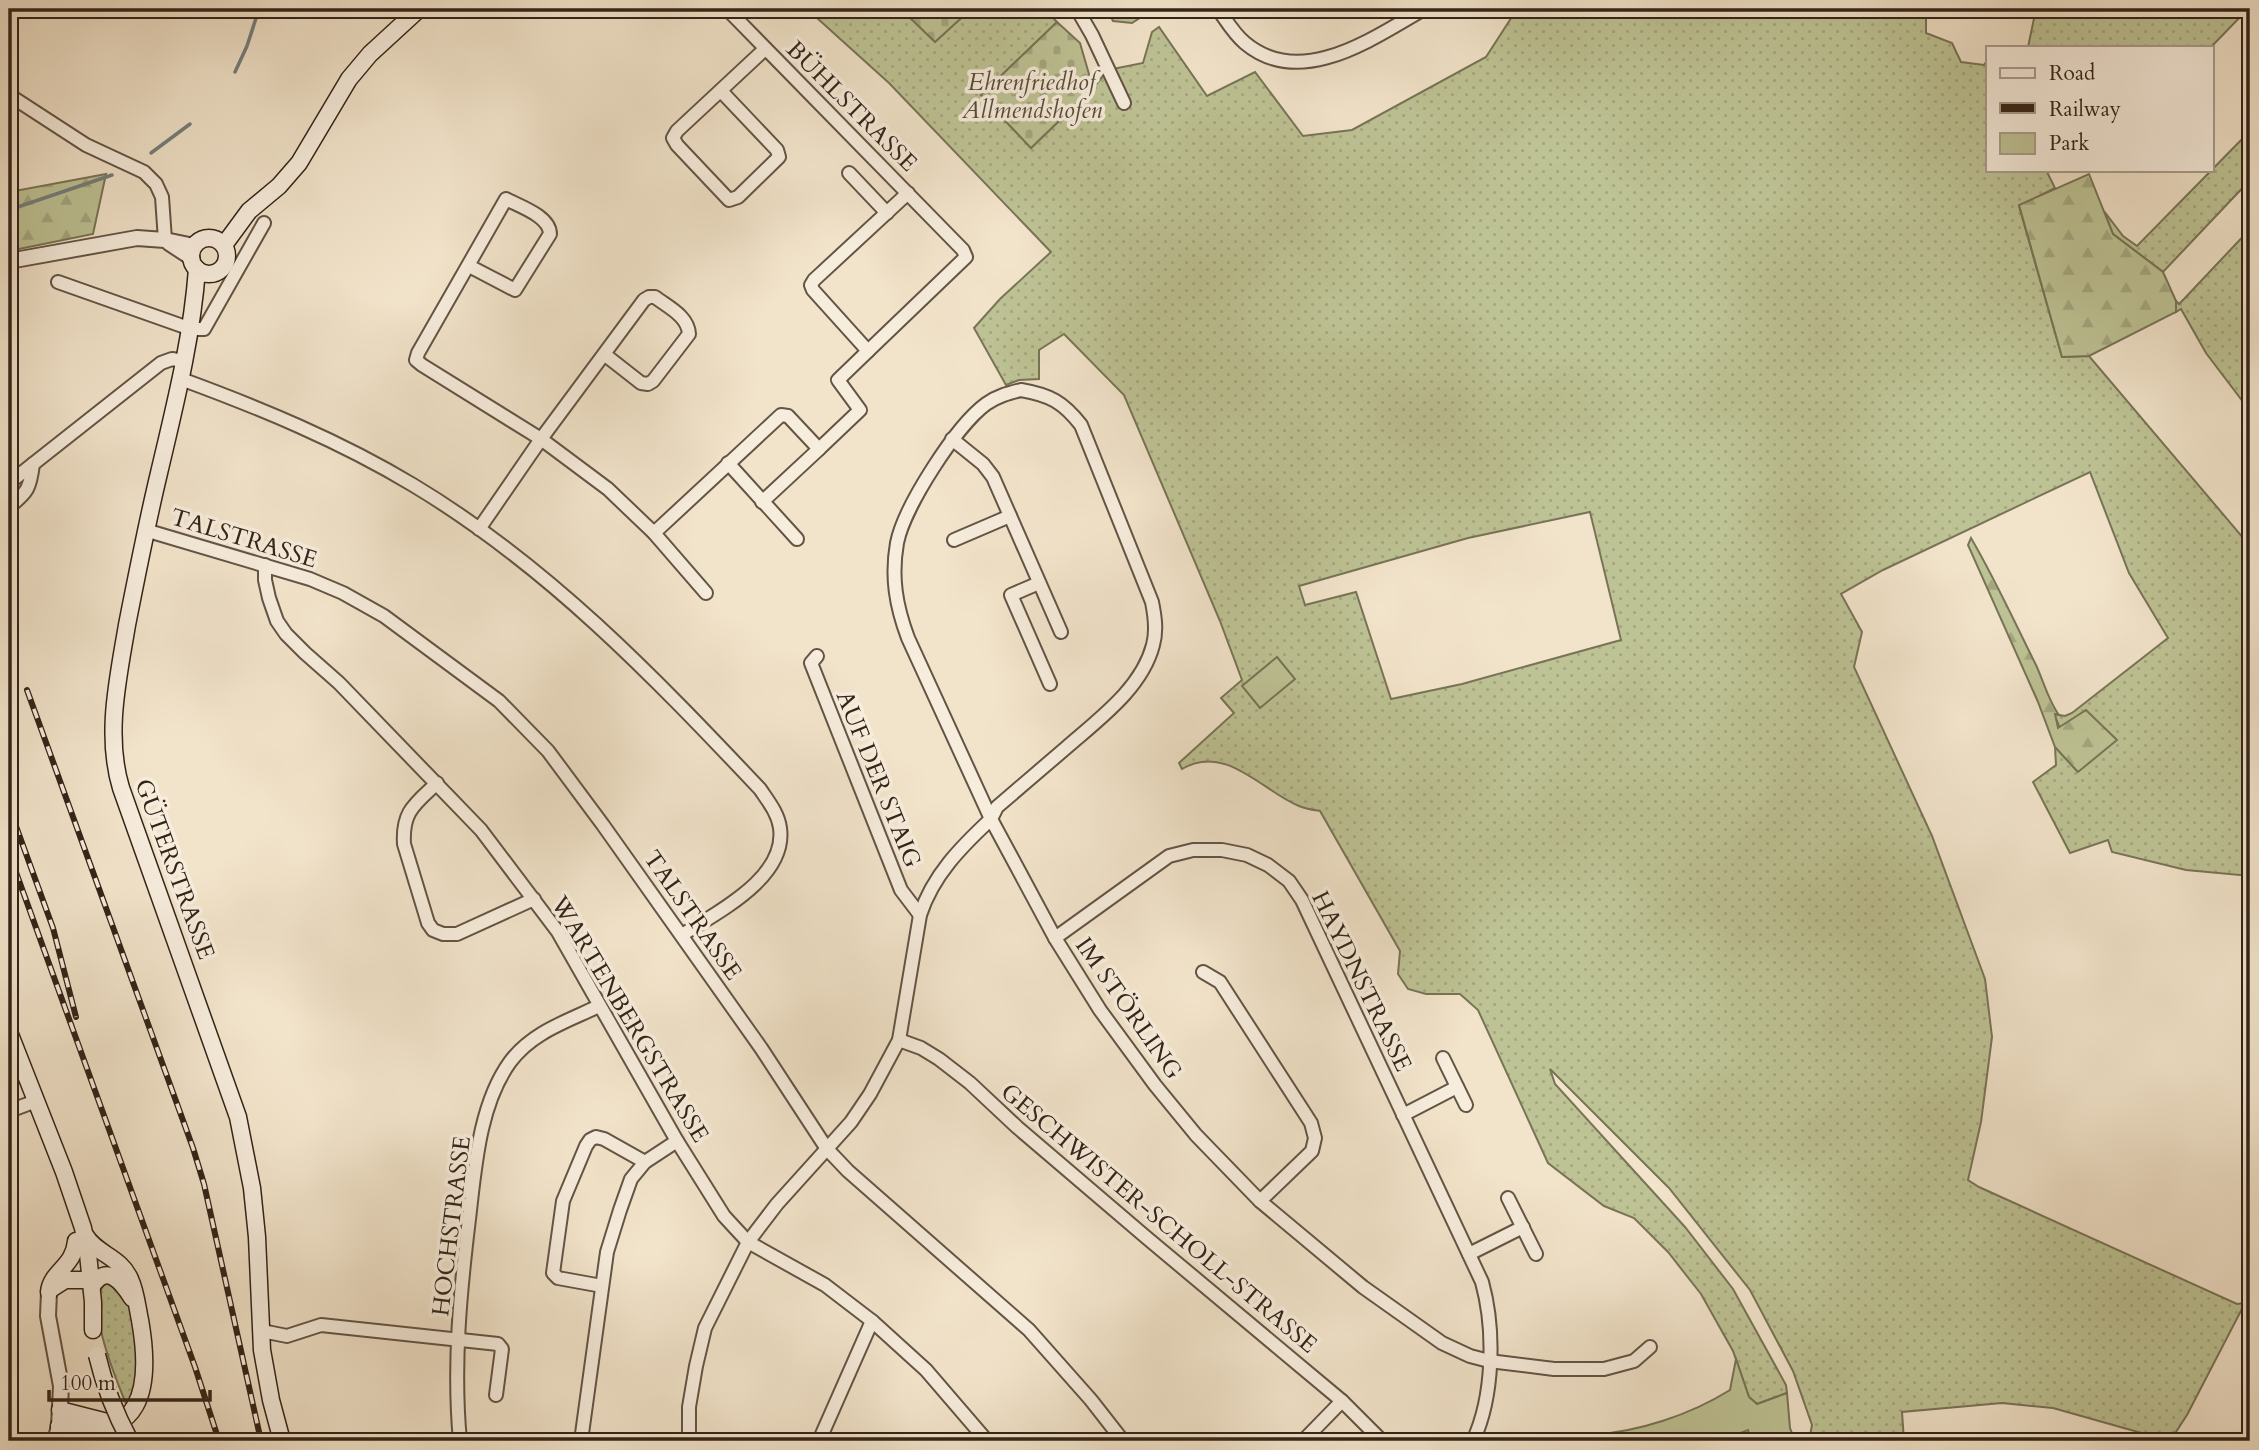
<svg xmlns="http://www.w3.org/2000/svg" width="2259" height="1450" viewBox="0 0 2259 1450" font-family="Cardo,serif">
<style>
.grass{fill:url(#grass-dots);stroke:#787456;stroke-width:2;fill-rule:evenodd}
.forest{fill:url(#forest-firs);stroke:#787456;stroke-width:2}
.cemetery{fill:url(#cemetery-stones);stroke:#787456;stroke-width:2}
.park{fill:#bec395;stroke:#787456;stroke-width:2}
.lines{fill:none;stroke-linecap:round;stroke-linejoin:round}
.stream{stroke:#747f7e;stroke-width:3.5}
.minor-casing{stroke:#635445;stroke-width:16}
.tertiary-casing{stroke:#635445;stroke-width:18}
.secondary-casing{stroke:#332418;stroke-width:19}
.minor{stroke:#f7eddd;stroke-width:12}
.tertiary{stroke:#f7eddd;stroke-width:14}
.secondary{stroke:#f7eddd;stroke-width:16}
.rail-casing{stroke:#332418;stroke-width:6}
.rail{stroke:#f7eddd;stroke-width:3.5;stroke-dasharray:10;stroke-linecap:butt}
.secondary-bridge-casing{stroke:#332418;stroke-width:19;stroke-linecap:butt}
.secondary-bridge{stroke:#f7eddd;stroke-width:16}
.labels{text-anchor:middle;stroke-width:7;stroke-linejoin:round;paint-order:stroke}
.park-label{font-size:24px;font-style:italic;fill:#564c37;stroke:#f7eddd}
.street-label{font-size:24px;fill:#332418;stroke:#f7eddd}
</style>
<defs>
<pattern id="grass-dots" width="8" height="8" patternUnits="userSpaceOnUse" patternTransform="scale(1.75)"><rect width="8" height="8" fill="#bec395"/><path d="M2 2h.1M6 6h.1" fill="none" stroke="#a4a780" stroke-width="1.8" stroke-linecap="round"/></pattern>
<pattern id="forest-firs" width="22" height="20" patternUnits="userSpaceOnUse" patternTransform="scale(1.75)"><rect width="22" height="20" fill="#bec395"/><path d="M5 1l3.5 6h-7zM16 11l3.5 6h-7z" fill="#a4a780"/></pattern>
<pattern id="cemetery-stones" width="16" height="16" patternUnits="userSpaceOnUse" patternTransform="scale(1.75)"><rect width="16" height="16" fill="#bec395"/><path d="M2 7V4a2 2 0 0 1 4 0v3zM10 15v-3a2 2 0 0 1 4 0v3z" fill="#a4a780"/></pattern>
</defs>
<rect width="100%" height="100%" fill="#f2e4cb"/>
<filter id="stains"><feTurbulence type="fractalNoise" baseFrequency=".00286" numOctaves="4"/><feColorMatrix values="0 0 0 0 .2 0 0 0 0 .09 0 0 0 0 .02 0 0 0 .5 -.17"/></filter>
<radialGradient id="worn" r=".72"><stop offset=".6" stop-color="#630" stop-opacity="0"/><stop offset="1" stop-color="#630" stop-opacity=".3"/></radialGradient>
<!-- grass -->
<g class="grass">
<path d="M807,9H901L935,42L971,9H1044L1057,22L981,95L1031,148L1093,88L1108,70L1143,63L1152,32L1159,27L1207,96L1255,72L1303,136L1352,130L1486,57L1517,9H1926V33L1952,43L1961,62L1984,65L1988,59V170H2046L2055,188L2019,206L2062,357L2089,356L2250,546V876L2186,870L2112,852L2108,840L2070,853L2033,782L2056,765L2055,747L2078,772L2054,714L2065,716L2072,713L2168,638L2129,573L2090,472L1883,570L1841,594L1862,632L1854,667L1932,836L1985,979L1992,1037L1981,1122L1968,1180L1979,1187L2237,1304L2245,1303L2187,1415L2170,1441L2053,1408L2002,1403L1902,1412L1904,1441H1809L1812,1425L1793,1371L1750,1290L1669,1188L1550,1069L1555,1084L1685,1227L1733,1289L1786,1385L1787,1393L1757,1404L1749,1397L1733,1351L1701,1294L1668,1252L1634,1218L1604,1206L1548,1163L1478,1010L1460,994H1426L1408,989L1398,974L1400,951L1320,811C1314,810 1306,809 1299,806C1262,791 1226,743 1182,769L1179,763L1234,713L1221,698L1242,680L1220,621L1124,395L1064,334L1039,350V379L1019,380L1006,385L974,328L1000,299L1051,252L889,83ZM1590,512L1621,640L1462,684L1391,699L1356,592L1305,605L1299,586L1468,538Z"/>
<path d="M1107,9H1146L1149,12L1132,23L1113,21Z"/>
<path d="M2036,9H2248L2211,47H2028Z"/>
<path d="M2250,131V180L2163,272L2113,234L2104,211L2123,236L2137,246Z"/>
<path d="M2250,229V411L2206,353L2181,309L2176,312V301L2179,304L2184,299Z"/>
<path d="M112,1280L131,1306L137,1336V1369L133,1396L126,1404C117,1381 77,1290 112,1280Z"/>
</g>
<!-- forest -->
<g class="forest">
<path d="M106,174L93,234L9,251V192Z"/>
<path d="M2089,174L2113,234L2163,272L2176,301V312L2089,356L2062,357L2019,205Z"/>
<path d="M1971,538C1995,579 2015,623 2036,665C2043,680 2049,702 2059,715L2055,714L2058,728L2086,710L2117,740L2078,772L2055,747L2038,702L1968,545Z"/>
</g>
<!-- cemetery -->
<g class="cemetery">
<path d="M901,9H971L935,42Z"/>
<path d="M1057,22L1080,43L1093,88L1031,148L981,95Z"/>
</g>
<!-- park -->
<g class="park">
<path d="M1277,657L1295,679L1260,708L1242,686Z"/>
<path d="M1736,1359L1749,1397L1757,1404L1787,1393L1790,1428L1795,1441H1751L1748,1430L1720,1441H1540L1543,1433C1559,1433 1576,1436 1591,1435C1638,1432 1690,1415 1730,1390Z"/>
</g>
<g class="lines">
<!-- stream -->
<g class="stream">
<path d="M235,72L247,46L259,9"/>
<path d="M151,153L190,124"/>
<path d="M9,210L112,175"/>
</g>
<!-- minor casing -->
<g class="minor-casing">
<g id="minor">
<path d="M727,9C805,89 884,169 963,250L966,257L868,351L813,290L811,285L814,280L908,193"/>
<path d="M1077,9L1092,35L1124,103"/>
<path d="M1218,9C1226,20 1234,34 1245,43C1301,90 1373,38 1424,9"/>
<path d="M721,91L777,150L779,157L738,197L729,200L677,145L673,138L677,131L765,49"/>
<path d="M9,95L86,145L144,172L156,184L162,197L165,240"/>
<path d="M849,173L887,213"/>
<path d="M469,266L515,290L550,234C550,216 519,206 506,199L418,353L416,360L422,365L541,439L644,300L649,297H655C668,307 688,316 689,334L653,381L648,384L641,383L604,354"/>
<path d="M58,282L191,329H204L264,223"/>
<path d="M181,379C260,408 340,441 413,485C548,566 653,676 760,789C768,801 778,813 780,828C787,878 717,912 682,935"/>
<path d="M1021,390C1050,395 1063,402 1081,425L1152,602C1155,617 1157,631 1153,645C1142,688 1099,719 1067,747C1044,767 1020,787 997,807L991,819L908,638C896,606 891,577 897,543C904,507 956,426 986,404C997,396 1009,393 1021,390Z"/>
<path d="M952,439L983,464L993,477L1061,632"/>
<path d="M728,463L797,539"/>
<path d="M9,483L161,363L172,359L184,361"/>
<path d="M762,502L819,449"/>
<path d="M9,507C28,492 30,488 33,464"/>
<path d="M479,529L541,439L608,489L654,533L706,593"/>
<path d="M145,530L310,579L343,593L384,616L499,701L548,751L603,825L761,1048L827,1149L848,1171L1029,1330L1091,1400L1123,1441"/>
<path d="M654,533L781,415L788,416L819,449L860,410L838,380L868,351"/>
<path d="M954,540L1010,516"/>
<path d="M265,565V580L269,598L277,621L286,634L305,653L339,683L481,830L558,932L677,1141L724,1216L748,1242L825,1285L872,1321L926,1370L987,1441"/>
<path d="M1039,583L1011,595L1050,684"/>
<path d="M817,656L811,663L901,890L920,915"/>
<path d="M437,783C415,804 402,811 404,844L428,923L433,930L443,934H457L534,899"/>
<path d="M1055,938L1169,856L1193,850H1222L1247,855L1268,865L1289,881L1302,900L1482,1282C1495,1329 1494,1396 1473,1441"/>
<path d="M1203,972L1220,982L1311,1123L1315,1138L1312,1151L1260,1201"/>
<path d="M899,1040L921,1048L939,1059L970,1083L1017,1127L1147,1238L1342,1401L1382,1441"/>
<path d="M1443,1058L1466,1105"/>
<path d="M9,1111L36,1101"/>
<path d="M1403,1115L1457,1087"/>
<path d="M1508,1198L1536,1254"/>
<path d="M1469,1254L1523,1227"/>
<path d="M602,1286L558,1278L553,1273L563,1201L586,1146L590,1140L596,1137L604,1139L645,1162"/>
<path d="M262,1331L287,1336L321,1325L498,1344L502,1349L496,1395"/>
<path d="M460,1441C453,1367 460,1293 469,1219C475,1168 479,1105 510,1062C532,1032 568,1021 599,1006"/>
<path d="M581,1441L607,1252L620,1210L631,1179L645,1162L677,1141"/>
<path d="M689,1441V1407L696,1366L705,1328L748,1242L777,1204L851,1122L870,1094L899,1040L920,915C933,875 961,847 991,819L1055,938L1100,1010L1155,1085L1196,1135L1260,1201L1363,1287L1442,1343L1470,1356L1489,1361L1554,1369H1604L1634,1361L1650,1347"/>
<path d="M819,1441L872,1321"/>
<path d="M1303,1441L1342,1401"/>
</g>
</g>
<!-- tertiary casing -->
<g class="tertiary-casing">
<g id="tertiary">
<path d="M169,243L192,258"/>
<path d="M9,261L137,238L165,240L194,246"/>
<path d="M49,1292L48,1316L61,1386L59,1426L55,1441"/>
</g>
</g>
<!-- secondary casing -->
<g class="secondary-casing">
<g id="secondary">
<circle cx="209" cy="256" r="18"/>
<path d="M224,245L249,211L279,186L299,163L349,79L370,54L419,9"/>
<path d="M197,269C192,338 175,405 159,473C147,523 137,574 127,625C118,679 105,735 121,788L238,1117L252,1188L257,1237L262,1350L271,1400L282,1441"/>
<path d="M9,1032L64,1172L83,1228L88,1254L93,1302V1330"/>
<path d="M92,1286C107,1263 122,1282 132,1298"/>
<path d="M51,1289L65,1280H84"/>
<path d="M49,1292C51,1271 74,1267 76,1241"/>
<path d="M60,1410L111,1423"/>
<path d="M59,1426C143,1444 152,1388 140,1320C137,1306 136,1292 130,1279C120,1256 97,1255 85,1235"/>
</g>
</g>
<!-- minor -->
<use href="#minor" class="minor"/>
<!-- tertiary -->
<use href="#tertiary" class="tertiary"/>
<!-- secondary -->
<use href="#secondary" class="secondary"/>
<!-- rail casing -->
<g class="rail-casing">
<g id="rail">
<path d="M27,690L193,1148L204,1184L261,1441"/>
<path d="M9,807L53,928L76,1017"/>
<path d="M9,853L195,1367L219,1441"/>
</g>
</g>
<!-- rail -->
<use href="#rail" class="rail"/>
<!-- secondary-bridge casing -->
<g class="secondary-bridge-casing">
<path id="secondary-bridge" d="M97,1355C104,1385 115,1413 130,1441"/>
</g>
<!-- secondary-bridge -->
<use href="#secondary-bridge" class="secondary-bridge"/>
</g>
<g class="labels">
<!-- park labels -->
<g class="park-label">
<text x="1032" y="90">Ehrenfriedhof<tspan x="1032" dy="28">Allmendshofen</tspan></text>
</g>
<!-- street labels -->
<g class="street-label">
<text transform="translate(852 106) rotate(45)" y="8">BÜHLSTRASSE</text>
<text transform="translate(244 538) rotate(17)" y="8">TALSTRASSE</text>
<text transform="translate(879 779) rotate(68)" y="8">AUF DER STAIG</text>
<text transform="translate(175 869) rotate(70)" y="8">GÜTERSTRASSE</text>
<text transform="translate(693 915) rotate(55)" y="8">TALSTRASSE</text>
<text transform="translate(1362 981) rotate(64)" y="8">HAYDNSTRASSE</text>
<text transform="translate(1129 1008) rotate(55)" y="8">IM STÖRLING</text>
<text transform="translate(630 1019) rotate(59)" y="8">WARTENBERGSTRASSE</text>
<text transform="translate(1159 1218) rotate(40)" y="8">GESCHWISTER-SCHOLL-STRASSE</text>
<text transform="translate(451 1226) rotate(-83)" y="8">HOCHSTRASSE</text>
</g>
</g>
<!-- margin -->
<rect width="2259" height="1450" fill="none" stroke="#f2e4cb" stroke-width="35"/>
<rect x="10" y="10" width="2238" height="1429" fill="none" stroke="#332418" stroke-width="3.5"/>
<rect x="18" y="18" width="2224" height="1415" fill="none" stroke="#332418" stroke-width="2"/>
<!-- legend -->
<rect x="1986" y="46" width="228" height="126" fill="#f7eddd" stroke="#a99d8e" stroke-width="2"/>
<rect x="2000" y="68" width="35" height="10" fill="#f7eddd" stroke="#a99d8e" stroke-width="2"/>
<text x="2049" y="80" font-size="21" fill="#332418">Road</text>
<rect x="2000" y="103" width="35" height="10" fill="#332418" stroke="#a99d8e" stroke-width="2"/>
<text x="2049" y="116" font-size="21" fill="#332418">Railway</text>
<rect x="2000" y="133" width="35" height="21" fill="#bec395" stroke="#a99d8e" stroke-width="2"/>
<text x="2049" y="150" font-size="21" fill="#332418">Park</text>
<!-- scale -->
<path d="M49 1390v10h161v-10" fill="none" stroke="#332418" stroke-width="3.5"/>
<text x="60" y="1390" font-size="21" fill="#332418" stroke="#f7eddd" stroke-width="5" paint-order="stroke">100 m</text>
<rect width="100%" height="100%" filter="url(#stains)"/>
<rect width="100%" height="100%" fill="url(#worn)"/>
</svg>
